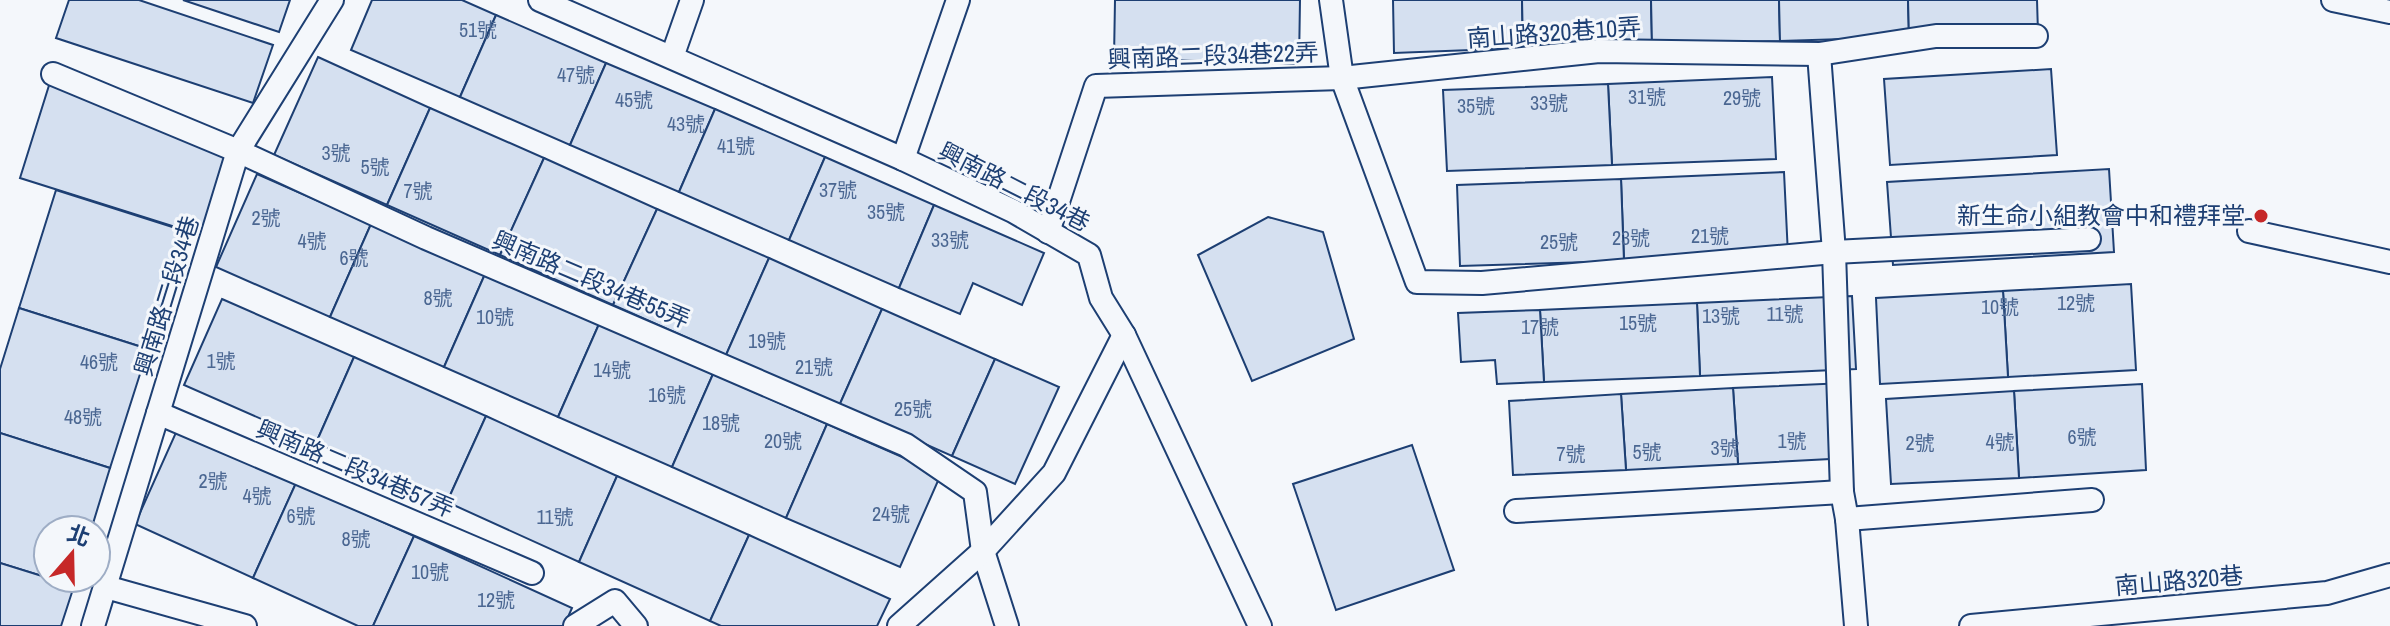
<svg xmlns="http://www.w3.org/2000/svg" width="2390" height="626" viewBox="0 0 2390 626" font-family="'Archivo Narrow','Noto Sans TC',sans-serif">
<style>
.building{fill:#d5e0f0;stroke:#1d3f73;stroke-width:2}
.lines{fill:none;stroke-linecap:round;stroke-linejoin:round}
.service-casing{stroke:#1d3f73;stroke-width:26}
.service{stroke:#f4f7fb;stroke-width:22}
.poi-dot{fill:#c62828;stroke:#f4f7fb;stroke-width:3}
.labels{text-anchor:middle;stroke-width:6;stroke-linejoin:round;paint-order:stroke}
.number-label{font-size:20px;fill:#4b6792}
.street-label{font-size:24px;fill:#1d3f73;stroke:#f4f7fb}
.poi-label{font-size:24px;fill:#1d3f73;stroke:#f4f7fb;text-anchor:end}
</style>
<rect width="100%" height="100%" fill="#f4f7fb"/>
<!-- building -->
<g class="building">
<path d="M69,0H139L273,45L253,103L56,38Z"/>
<path d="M183,0H290L279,32Z"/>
<path d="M372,0H462L496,15L460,97L351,50Z"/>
<path d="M1115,0H1300L1299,64L1114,58Z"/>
<path d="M1393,0H1522L1523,48L1394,53Z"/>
<path d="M1522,0H1651L1652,44L1523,48Z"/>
<path d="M1651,0H1779L1780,41L1652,44Z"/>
<path d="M1779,0H1908L1909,37L1780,41Z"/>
<path d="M1908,0H2037L2038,33L1909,37Z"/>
<path d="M496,15L606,63L570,145L460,97Z"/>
<path d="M318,57L430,108L387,205L274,155Z"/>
<path d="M606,63L715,109L679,192L570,145Z"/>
<path d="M2051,69L2057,155L1890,165L1884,79Z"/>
<path d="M1772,77L1776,159L1612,165L1608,84Z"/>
<path d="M51,79L238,139L207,237L20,178Z"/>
<path d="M1608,84L1612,165L1447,171L1443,90Z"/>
<path d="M430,108L544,158L500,255L387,205Z"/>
<path d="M715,109L825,157L789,240L679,192Z"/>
<path d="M825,157L934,205L899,288L789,240Z"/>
<path d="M544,158L657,209L613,305L500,255Z"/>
<path d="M2109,169L2114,252L1893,265L1887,182Z"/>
<path d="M1784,172L1788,255L1624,261L1621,179Z"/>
<path d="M257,174L371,224L330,317L216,267Z"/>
<path d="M1621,179L1624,261L1460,266L1457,185Z"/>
<path d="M56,190L185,231L148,349L19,308Z"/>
<path d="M934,205L1044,253L1022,305L973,283L960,314L899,288Z"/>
<path d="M657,209L769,258L726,355L613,305Z"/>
<path d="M1268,217L1323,232L1354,339L1252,381L1198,255Z"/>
<path d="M371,224L485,274L444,367L330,317Z"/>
<path d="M769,258L882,309L839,406L726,355Z"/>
<path d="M485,274L599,324L558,417L444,367Z"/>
<path d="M2131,284L2136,370L2008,377L2003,291Z"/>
<path d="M2003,291L2008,377L1880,384L1876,298Z"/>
<path d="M1852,296L1856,369L1700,376L1697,303Z"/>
<path d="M222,299L354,357L316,443L184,385Z"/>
<path d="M1697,303L1700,376L1544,382L1540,310Z"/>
<path d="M19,308L148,349L110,468L0,433V369Z"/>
<path d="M882,309L995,359L952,456L839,406Z"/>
<path d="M1540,310L1544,382L1497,384L1495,360L1461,362L1458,313Z"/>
<path d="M599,324L713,374L672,467L558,417Z"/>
<path d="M354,357L486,416L447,502L316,443Z"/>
<path d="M995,359L1059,387L1015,484L952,456Z"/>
<path d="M713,374L827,424L786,518L672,467Z"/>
<path d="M1845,383L1849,458L1738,464L1733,388Z"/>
<path d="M2142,384L2146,470L2019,478L2014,391Z"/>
<path d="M1733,388L1738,464L1626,470L1621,394Z"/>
<path d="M2014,391L2019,478L1891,484L1886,399Z"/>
<path d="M1621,394L1626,470L1513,475L1509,401Z"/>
<path d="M486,416L617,476L579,562L447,502Z"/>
<path d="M827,424L941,474L900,567L786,518Z"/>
<path d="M178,428L296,483L253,578L135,524Z"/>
<path d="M0,433L110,468L91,530H48V578H76L74,586L0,563Z"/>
<path d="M1412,445L1454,570L1336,610L1293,484Z"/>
<path d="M617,476L749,535L710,621L579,562Z"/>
<path d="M296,483L414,536L373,626H358L253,578Z"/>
<path d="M749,535L890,599L877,626H721L710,621Z"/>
<path d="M414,536L572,608L564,626H373Z"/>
<path d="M0,563L74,586L61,626H0Z"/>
</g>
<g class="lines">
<!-- service casing -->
<g class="service-casing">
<g id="service">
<path d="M540,0L903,159L1013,211L1089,255L1101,298L1124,335L1260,626"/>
<path d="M1331,0L1342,78L1417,282L1482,283L1834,252L2089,239"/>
<path d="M2333,0L2390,12"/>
<path d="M1819,54L1834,252L1842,492L1847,519L1856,626"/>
<path d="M672,57L692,0"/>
<path d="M53,74L238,151L426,238L906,445L975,492L983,551L1007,626"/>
<path d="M903,159L958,0"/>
<path d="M2249,231L2390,262"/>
<path d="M1048,232L1096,86L1342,78L1599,51L1819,54L1936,36H2036"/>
<path d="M158,413L532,573"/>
<path d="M1516,511L1842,492"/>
<path d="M1847,519L2092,500"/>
<path d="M106,587L245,626"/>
<path d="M93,626L238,151L332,0"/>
<path d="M575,626L615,601L636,626"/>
<path d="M899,626L983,551L1054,473L1124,335"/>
<path d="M1971,626L2327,593L2390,575"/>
</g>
</g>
<!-- service -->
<use href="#service" class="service"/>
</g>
<!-- markers -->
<circle class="poi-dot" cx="2261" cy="216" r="8"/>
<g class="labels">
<!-- number labels -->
<g class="number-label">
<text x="478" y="37">51號</text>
<text x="576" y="82">47號</text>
<text x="1647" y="104">31號</text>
<text x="1742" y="105">29號</text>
<text x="634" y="107">45號</text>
<text x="1549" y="110">33號</text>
<text x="1476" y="113">35號</text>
<text x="686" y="131">43號</text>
<text x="736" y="153">41號</text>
<text x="336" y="160">3號</text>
<text x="375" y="174">5號</text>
<text x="838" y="197">37號</text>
<text x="418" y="198">7號</text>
<text x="886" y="219">35號</text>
<text x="266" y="225">2號</text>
<text x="1710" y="243">21號</text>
<text x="1631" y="245">23號</text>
<text x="950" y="247">33號</text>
<text x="312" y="248">4號</text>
<text x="1559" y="249">25號</text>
<text x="354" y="265">6號</text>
<text x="438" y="305">8號</text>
<text x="2076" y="310">12號</text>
<text x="2000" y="314">10號</text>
<text x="1785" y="321">11號</text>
<text x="1721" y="323">13號</text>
<text x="495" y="324">10號</text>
<text x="1638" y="330">15號</text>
<text x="1540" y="334">17號</text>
<text x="767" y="348">19號</text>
<text x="221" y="368">1號</text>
<text x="99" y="369">46號</text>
<text x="814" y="374">21號</text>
<text x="612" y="377">14號</text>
<text x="667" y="402">16號</text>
<text x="913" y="416">25號</text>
<text x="83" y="424">48號</text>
<text x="721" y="430">18號</text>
<text x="2082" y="444">6號</text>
<text x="783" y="448">20號</text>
<text x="1792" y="448">1號</text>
<text x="2000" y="449">4號</text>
<text x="1920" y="450">2號</text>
<text x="1725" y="455">3號</text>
<text x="1647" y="459">5號</text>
<text x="1571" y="461">7號</text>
<text x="213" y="488">2號</text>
<text x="257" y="503">4號</text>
<text x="891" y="521">24號</text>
<text x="301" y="523">6號</text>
<text x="555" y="524">11號</text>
<text x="356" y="546">8號</text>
<text x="430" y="579">10號</text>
<text x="496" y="607">12號</text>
</g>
<!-- street labels -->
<g class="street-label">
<text transform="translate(1554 33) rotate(-4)" y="8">南山路320巷10弄</text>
<text transform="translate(1213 56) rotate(-2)" y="8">興南路二段34巷22弄</text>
<text transform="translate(1014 187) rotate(27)" y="8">興南路二段34巷</text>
<text transform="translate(591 280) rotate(23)" y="8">興南路二段34巷55弄</text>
<text transform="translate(167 296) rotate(-73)" y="8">興南路二段34巷</text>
<text transform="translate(355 469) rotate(23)" y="8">興南路二段34巷57弄</text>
<text transform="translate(2179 581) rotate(-5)" y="8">南山路320巷</text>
</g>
<!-- poi labels -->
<g class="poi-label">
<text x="2245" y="224">新生命小組教會中和禮拜堂</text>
</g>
</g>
<!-- north arrow -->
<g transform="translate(72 554) rotate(20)"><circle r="38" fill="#f4f7fb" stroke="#9eadc5" stroke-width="2"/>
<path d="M0-6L14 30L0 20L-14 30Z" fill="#c62828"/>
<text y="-12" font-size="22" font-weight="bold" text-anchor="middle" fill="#1d3f73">北</text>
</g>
</svg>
